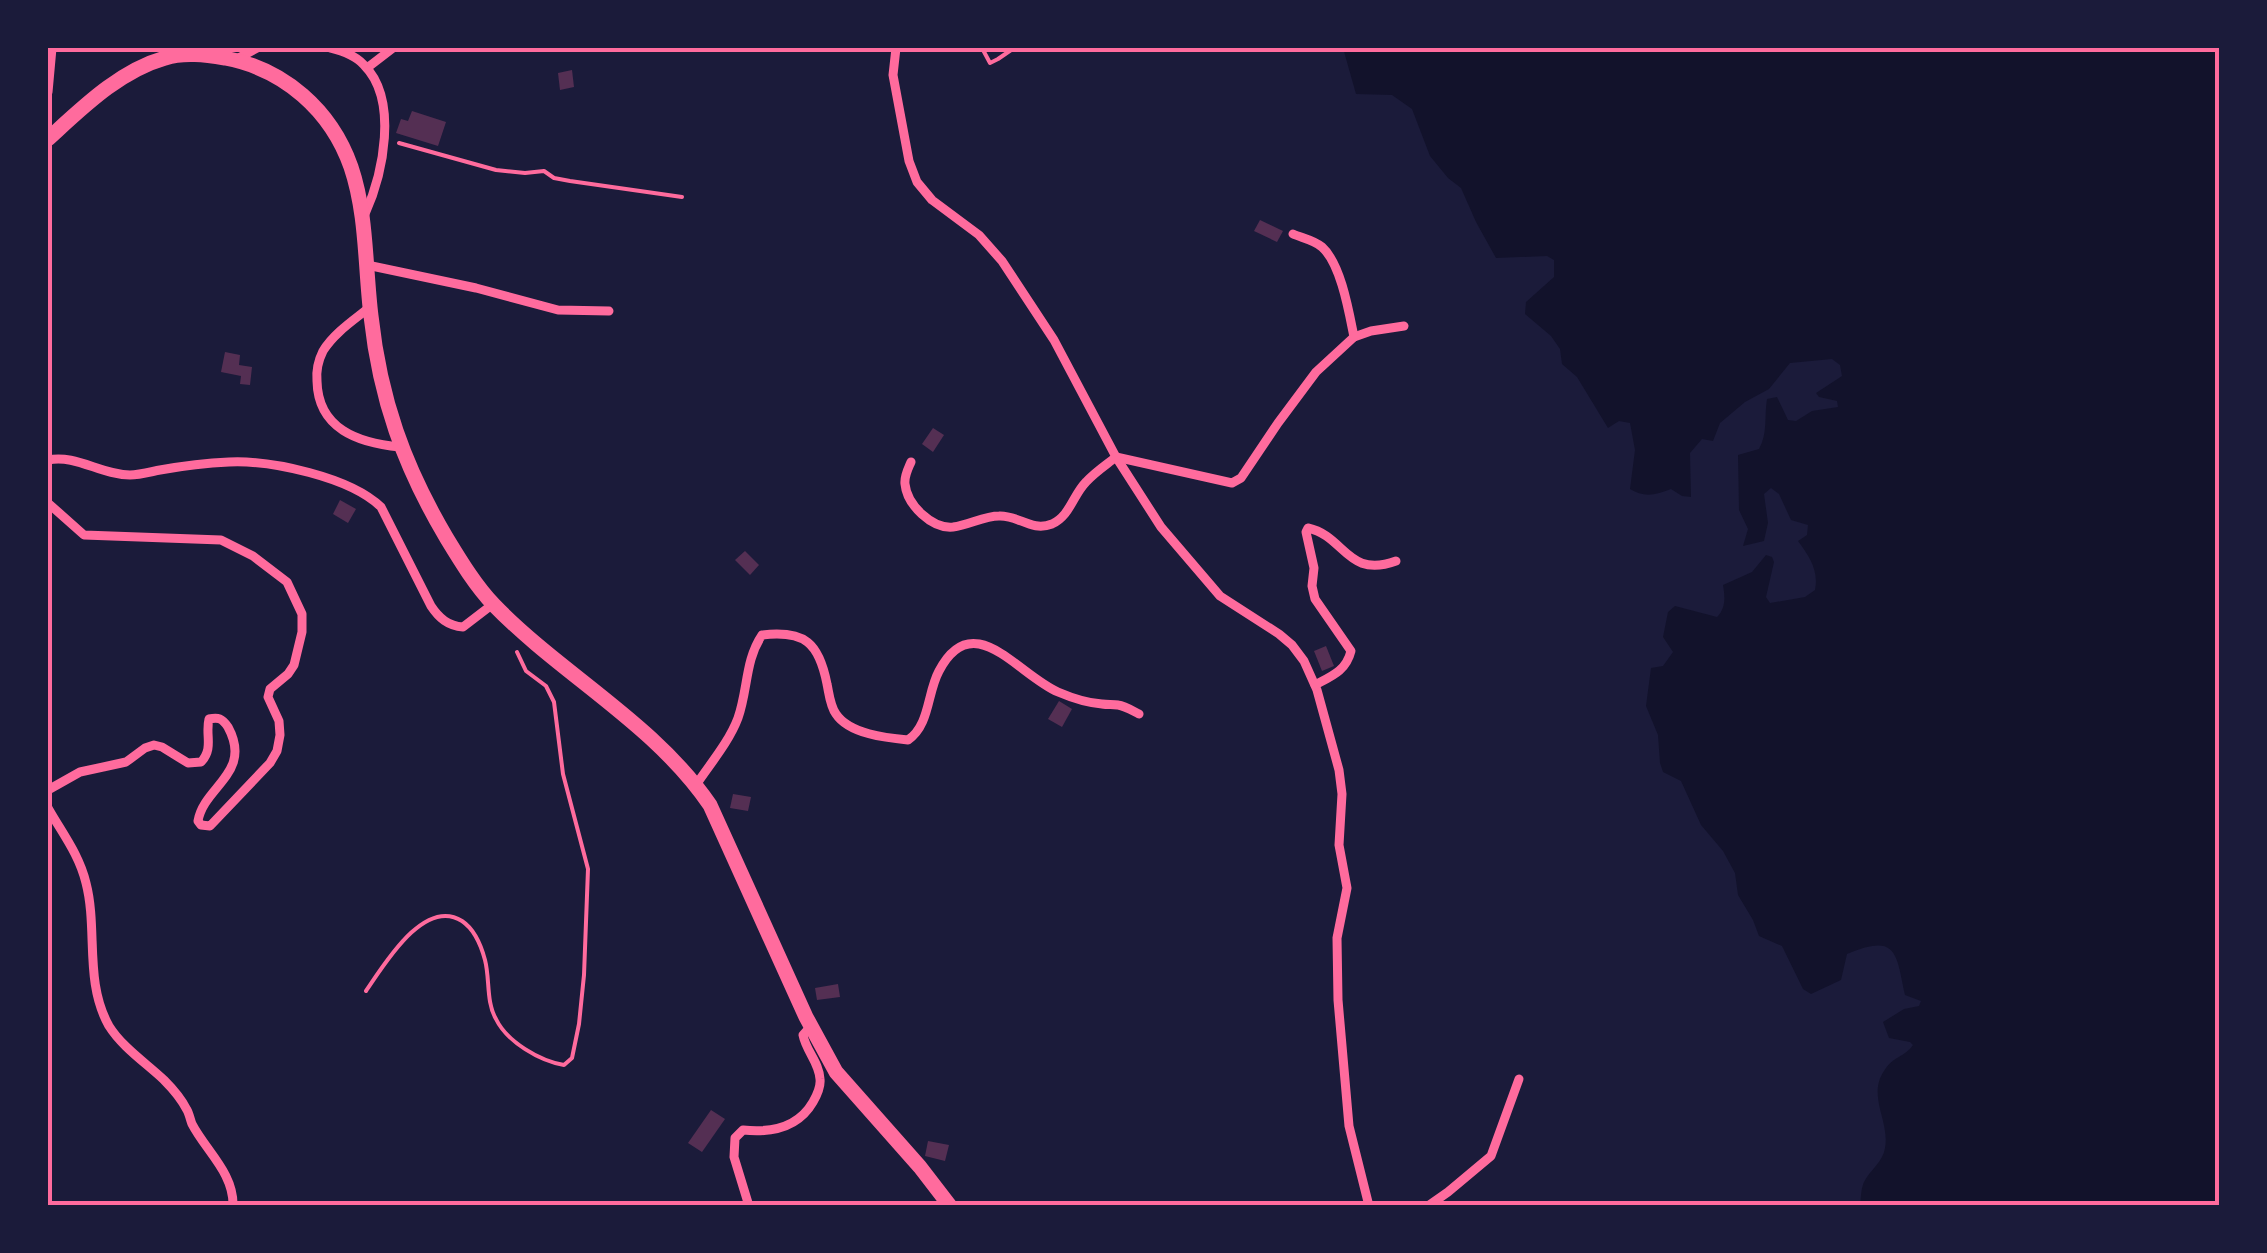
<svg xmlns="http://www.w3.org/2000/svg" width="2267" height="1253" viewBox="0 0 2267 1253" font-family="Spectral,serif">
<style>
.water{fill:#12122b}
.building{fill:#542f53}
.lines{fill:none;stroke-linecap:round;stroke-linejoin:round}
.path{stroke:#ff6b9d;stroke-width:4}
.minor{stroke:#ff6b9d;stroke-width:9}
.primary{stroke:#ff6b9d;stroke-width:15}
.neatline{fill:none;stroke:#ff6b9d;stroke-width:4}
</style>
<rect width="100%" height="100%" fill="#1b1b3a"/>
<!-- water -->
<path class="water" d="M1343,48H2219V1205H1860C1861,1198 1861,1188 1864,1182C1870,1170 1883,1162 1885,1148C1890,1121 1867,1096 1884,1071C1894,1055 1904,1058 1913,1045L1910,1042L1889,1038L1883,1022L1904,1009L1919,1006L1921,1001L1905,995C1896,952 1897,933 1847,954L1841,980L1811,994L1803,989L1782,946L1759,936L1753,920L1738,895L1735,873L1723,851L1701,825L1681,781L1663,772L1660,763L1658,735L1646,706L1651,668L1663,666L1673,652L1663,637L1668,612L1675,606L1717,617C1726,608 1725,597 1723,585L1752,572L1766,555L1772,557L1774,562L1766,597L1770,603L1805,597L1815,590C1819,570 1809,556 1798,541L1807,535L1808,525L1791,520L1779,494L1771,488L1764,494L1768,523L1764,541L1743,546L1748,529L1739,510L1738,455L1759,449C1768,433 1764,417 1767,399L1777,397L1788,420L1796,421L1812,411L1838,407L1837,401L1819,397L1816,393L1842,376L1840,365L1832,359L1790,363L1769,389L1745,402L1720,423L1713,441L1702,439L1690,453L1691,497L1682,496L1671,489C1656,495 1644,498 1630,489L1635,450L1630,423L1619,421L1608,428L1577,377L1562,364L1560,349L1551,336L1525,314L1526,302L1554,277V260L1547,256L1496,258L1476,222L1461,188L1448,178L1430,156L1412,109L1392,95L1356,94Z"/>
<!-- building -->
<g class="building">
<path d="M572,70L574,87L560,90L558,73Z"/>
<path d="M412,111L446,122L438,146L396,133L401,119L408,121Z"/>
<path d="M1260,220L1283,231L1277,242L1254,231Z"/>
<path d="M225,352L240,355L239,365L252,367L250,385L240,384L241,376L221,372Z"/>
<path d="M933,428L944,435L933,452L922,444Z"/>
<path d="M340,500L356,509L348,523L333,514Z"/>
<path d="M745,551L759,565L750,575L735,560Z"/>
<path d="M1326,646L1334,666L1322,671L1314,651Z"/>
<path d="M1059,701L1072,709L1062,727L1048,719Z"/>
<path d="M733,794L751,797L748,811L730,808Z"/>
<path d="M838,984L840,997L817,1000L815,988Z"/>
<path d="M711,1110L725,1119L702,1152L688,1143Z"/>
<path d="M928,1141L949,1145L945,1161L925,1156Z"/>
</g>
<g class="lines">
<!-- path -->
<g class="path">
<path d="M982,48L990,63L998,59L1014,48"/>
<path d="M399,143L496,170L525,173L544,171L554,178L570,181L682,197"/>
<path d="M366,991C384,965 424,897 462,921C474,929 481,945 485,960C490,979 486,1002 496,1019C507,1042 540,1061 564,1065L572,1058L579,1024L584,975L588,869L563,774L554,702L546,686L526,671L517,652"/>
</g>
<!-- minor -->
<g class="minor">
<path d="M330,48C342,51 355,55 364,65C399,100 383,174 365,214"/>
<path d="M896,48L893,75L909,161L917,182L932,200L979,235L1002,261L1054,340L1116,457L1161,527L1220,596L1279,634L1292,645L1304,661L1317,690L1339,770L1342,794L1339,845L1347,888L1337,938L1338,1000L1349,1126L1369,1206"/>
<path d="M235,60L257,48"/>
<path d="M367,68L393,48"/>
<path d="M48,92L52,48"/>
<path d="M1293,234C1302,238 1314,240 1322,247C1341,264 1349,312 1354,337"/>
<path d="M367,265L476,288L558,310L609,311"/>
<path d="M370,307C354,320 334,333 323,351C318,361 316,370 317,381C318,429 358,443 400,447"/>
<path d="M48,460C76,454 101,475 130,475C139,475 150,472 160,470C182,466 206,463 229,462C271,460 350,477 381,507L431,606C439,618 448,626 463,627L493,604"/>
<path d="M911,462C908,469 904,476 905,484C907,505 932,529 953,527C969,525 984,516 999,516C1019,515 1031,532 1052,524C1070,516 1073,495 1086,482C1095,472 1106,465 1116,457L1232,483L1241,478L1278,423L1316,372L1354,337L1371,331L1404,326"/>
<path d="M48,503L84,535L221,540L253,556L287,582L302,614V632L294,665L288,674L270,689L268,697L279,721L280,735L277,751L270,763L210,826L201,825L198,821C204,786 253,773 228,727C222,718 218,717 209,719C205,735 214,748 201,762L188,763L162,747L154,745L145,748L126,762L80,772L48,790"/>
<path d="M1315,685C1332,676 1346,671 1351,651L1315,599L1312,586L1314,568L1306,532L1308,528C1345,536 1347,579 1396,561"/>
<path d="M696,785C710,764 729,742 738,718C748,690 745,660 762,635C805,630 819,643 827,684C829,693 830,706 836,714C849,734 887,738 908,740C930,725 927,693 939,671C973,606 1017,674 1058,692C1072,698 1087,703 1102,704C1108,705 1113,704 1118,705C1125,706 1133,711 1139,714"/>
<path d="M48,808C62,833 79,854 86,883C98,929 84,982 109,1026C122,1047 146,1063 164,1080C172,1088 182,1100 187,1110C189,1113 191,1122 192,1124C206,1151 234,1173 233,1206"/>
<path d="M749,1206L734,1157L735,1138L743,1130C771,1133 798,1128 813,1102C817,1095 821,1087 820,1079C819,1062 806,1051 803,1035L811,1026"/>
<path d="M1428,1206L1448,1192L1491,1156L1519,1079"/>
</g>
<!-- primary -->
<path class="primary" d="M48,139C82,108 119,71 165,58C184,52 206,55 225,58C284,69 331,110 351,167C367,214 365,267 371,316C380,399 404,466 446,537C460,560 475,585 494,605C562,675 654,723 710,805L806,1017L836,1072L920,1167L950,1206"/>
</g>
<!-- border -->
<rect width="2267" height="1253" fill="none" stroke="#1b1b3a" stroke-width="100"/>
<rect x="50" y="50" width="2167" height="1153" class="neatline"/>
</svg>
